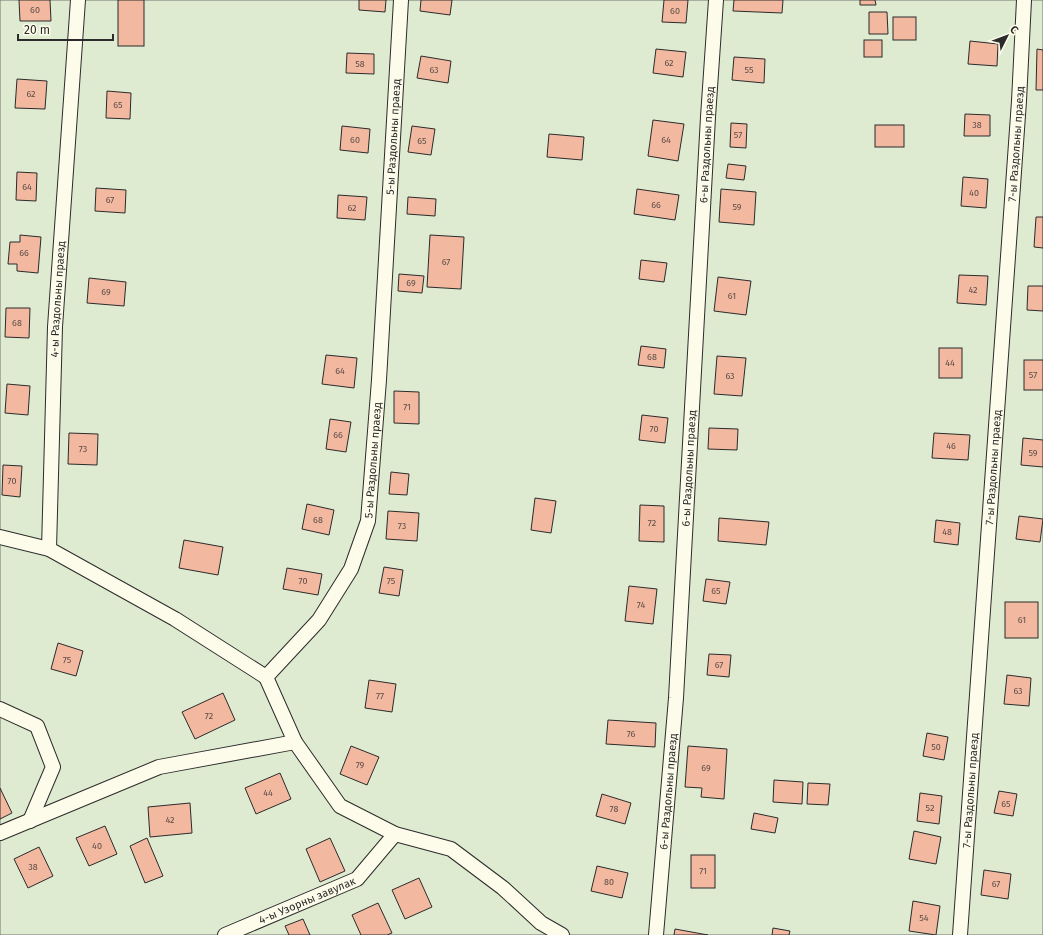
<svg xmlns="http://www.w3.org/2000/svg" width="1043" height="935" viewBox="0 0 1043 935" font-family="'Fira Sans',sans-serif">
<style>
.green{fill:#deebd1;stroke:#74746e}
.building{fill:#f2b8a0;stroke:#2b2b2b}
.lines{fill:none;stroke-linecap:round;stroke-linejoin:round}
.lane-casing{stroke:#2b2b2b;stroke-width:16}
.lane{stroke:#fdfbea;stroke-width:14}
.labels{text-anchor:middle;stroke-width:3;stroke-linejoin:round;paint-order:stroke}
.number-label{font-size:9px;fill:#5d4e48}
.street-label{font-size:11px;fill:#2b2b2b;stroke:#fdfbea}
</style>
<rect width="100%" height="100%" fill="#fdfbea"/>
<!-- green -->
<rect class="green" x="0" y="0" width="1043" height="935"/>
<!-- building -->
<g class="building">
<path d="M19,0H50L51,21H20Z"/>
<rect x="118" y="0" width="26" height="46"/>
<path d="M359,0H386L385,12L359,10Z"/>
<path d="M421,0H452L450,15L420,11Z"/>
<path d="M664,0H688L686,23L662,22Z"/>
<path d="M734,0H783L782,13L733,11Z"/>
<path d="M860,0H875L876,5H860Z"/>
<path d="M869,12H887L888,34H869Z"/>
<rect x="893" y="17" width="23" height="23"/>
<rect x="864" y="40" width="18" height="17"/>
<path d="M970,41L998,44L997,66L968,64Z"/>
<path d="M656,49L686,52L683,77L653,73Z"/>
<path d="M1037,49L1043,50V90H1036Z"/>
<path d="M347,53L374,54V74L346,73Z"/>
<path d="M421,56L451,61L448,83L417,78Z"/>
<path d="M734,57L765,59L764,83L732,80Z"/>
<path d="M17,79L47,81L45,109L15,108Z"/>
<path d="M107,91L131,93L130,119L106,118Z"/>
<path d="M965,114L990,115V136H964Z"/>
<path d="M653,120L684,124L678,161L648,156Z"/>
<path d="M731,123L747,124L746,148L730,147Z"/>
<rect x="875" y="125" width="29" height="22"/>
<path d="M342,126L370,129L368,153L340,150Z"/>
<path d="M412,126L435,129L431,155L408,152Z"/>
<path d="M549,134L584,137L582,160L547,157Z"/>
<path d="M728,164L746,166L744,180L726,178Z"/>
<path d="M17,172L37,173L36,201L16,200Z"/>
<path d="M963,177L988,179L986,208L961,206Z"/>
<path d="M96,188L126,190L125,213L95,211Z"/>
<path d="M637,189L679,195L675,220L634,214Z"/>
<path d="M721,189L756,192L754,225L719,222Z"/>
<path d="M338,195L367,197L365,220L337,218Z"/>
<path d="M408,197L436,199L435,216L407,214Z"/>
<path d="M1036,217H1043V248L1034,247Z"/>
<path d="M20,235L41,237L38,273L17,271V264H8L10,242H20Z"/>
<path d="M430,235L464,237L461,289L427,287Z"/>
<path d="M641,260L667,263L664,282L639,279Z"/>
<path d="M399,274L424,276L422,293L398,291Z"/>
<path d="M959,275L988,276L986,305L957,303Z"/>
<path d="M718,277L751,281L746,315L714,311Z"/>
<path d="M89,278L126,282L124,306L87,303Z"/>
<path d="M1028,286H1043V311L1027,310Z"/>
<path d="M6,308H30L29,338L5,337Z"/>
<path d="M641,346L666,349L664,368L638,365Z"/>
<rect x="939" y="348" width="23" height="30"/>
<path d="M326,355L357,358L354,388L322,384Z"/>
<path d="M717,356L746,358L742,396L714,394Z"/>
<rect x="1024" y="360" width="19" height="30"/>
<path d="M7,384L30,386L28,415L5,413Z"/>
<path d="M394,391L419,392V424L394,423Z"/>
<path d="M642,415L668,418L665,443L639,440Z"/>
<path d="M330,419L351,422L346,452L326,449Z"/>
<path d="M709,428L738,429L737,450L708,449Z"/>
<path d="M69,433L98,434L97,465L68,464Z"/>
<path d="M934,433L970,435L968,460L932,458Z"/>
<path d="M1023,438L1043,440V467L1021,465Z"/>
<path d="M3,465L22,466L20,497L2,495Z"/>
<path d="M391,472L409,474L407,495L389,494Z"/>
<path d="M535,498L556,501L551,533L531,530Z"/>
<path d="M307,504L334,510L329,535L302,529Z"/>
<path d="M640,505L664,506V542L639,541Z"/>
<path d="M388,511L419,513L417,541L386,539Z"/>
<path d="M1019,516L1043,519L1040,542L1016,539Z"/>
<path d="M719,518L769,522L766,545L718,541Z"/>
<path d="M936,520L960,523L958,545L934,542Z"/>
<path d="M184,540L223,547L218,575L179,568Z"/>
<path d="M384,567L403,570L399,596L379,593Z"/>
<path d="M287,568L322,574L318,595L283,589Z"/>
<path d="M706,579L730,582L726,604L703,601Z"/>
<path d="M629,586L657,589L653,624L625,621Z"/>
<rect x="1005" y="602" width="33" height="36"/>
<path d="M58,643L83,651L76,676L51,669Z"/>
<path d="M709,654L731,655L729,677L707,675Z"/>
<path d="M1007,675L1031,678L1029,706L1004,704Z"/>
<path d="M369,680L396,684L392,712L365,708Z"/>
<path d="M223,693L235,720L195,739L182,712Z"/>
<path d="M608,720L656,723L655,747L606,744Z"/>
<path d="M927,733L948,737L944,760L923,756Z"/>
<path d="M351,746L379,757L367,785L340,774Z"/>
<path d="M688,746L727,749L724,799L701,797L702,788L685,787Z"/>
<path d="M280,773L291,799L256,814L245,788Z"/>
<path d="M774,780L803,782L802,804L773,802Z"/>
<path d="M808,783L830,784L828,805L807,804Z"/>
<path d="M0,788L12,813L0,819Z"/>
<path d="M999,791L1017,794L1013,816L994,813Z"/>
<path d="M920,793L942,796L939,824L917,821Z"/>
<path d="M602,794L631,803L625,824L596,816Z"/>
<path d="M190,803L192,833L150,837L148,807Z"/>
<path d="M754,813L778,818L775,833L751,829Z"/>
<path d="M105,826L117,854L89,866L76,838Z"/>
<path d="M914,831L941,837L936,864L909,859Z"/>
<path d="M147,838L163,876L145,883L130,846Z"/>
<path d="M330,838L345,871L320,882L306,849Z"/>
<path d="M39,847L53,876L28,888L14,859Z"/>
<rect x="691" y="855" width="24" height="33"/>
<path d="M597,866L628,873L622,898L591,891Z"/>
<path d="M984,870L1011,874L1008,899L981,895Z"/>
<path d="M419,878L432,907L405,919L392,890Z"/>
<path d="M913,901L940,906L936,935L909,931Z"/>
<path d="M378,903L392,933L387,935H361L352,915Z"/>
<path d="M303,919L310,935H289L285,926Z"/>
<path d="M773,928L790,931L789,935H772Z"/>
<path d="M675,929L708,935H674Z"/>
</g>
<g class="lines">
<!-- lane casing -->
<g class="lane-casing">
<g id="lane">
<path d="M0,537L49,549L175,619L266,677"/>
<path id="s1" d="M49,549L55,327L78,0"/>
<path id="s2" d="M266,677L319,620L351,569L368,521L379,380L401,0"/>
<path d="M266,677L295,742L340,806L395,834L451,849L503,888L541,923L562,935"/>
<path d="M0,709L37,726L53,767L30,821"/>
<path d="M0,833L159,767L295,742"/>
<path id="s3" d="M225,935L357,879L395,834"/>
<path id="s4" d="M656,935L676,698L708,117L716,0"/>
<path id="s5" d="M960,935L1019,101L1024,0"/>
</g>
</g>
<!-- lane -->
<use href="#lane" class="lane"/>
</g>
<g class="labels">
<!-- number labels -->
<g class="number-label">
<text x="35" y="13">60</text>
<text x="675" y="14">60</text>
<text x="669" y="66">62</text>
<text x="360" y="67">58</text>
<text x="434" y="73">63</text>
<text x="749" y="73">55</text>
<text x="31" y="97">62</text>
<text x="118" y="108">65</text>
<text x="977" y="128">38</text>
<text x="738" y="138">57</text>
<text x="355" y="143">60</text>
<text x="666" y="143">64</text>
<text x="422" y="144">65</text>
<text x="27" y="190">64</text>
<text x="974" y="196">40</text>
<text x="110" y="203">67</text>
<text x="656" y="208">66</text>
<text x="737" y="210">59</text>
<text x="352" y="211">62</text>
<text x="24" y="256">66</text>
<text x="446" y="265">67</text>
<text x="411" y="286">69</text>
<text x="973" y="293">42</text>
<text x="106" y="295">69</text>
<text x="732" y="299">61</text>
<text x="17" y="326">68</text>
<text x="652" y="360">68</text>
<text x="950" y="366">44</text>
<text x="340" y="374">64</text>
<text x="1033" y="378">57</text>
<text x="730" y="379">63</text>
<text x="407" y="410">71</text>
<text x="654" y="432">70</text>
<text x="338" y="438">66</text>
<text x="951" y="449">46</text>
<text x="83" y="452">73</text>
<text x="1033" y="456">59</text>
<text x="12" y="484">70</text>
<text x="318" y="523">68</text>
<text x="652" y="526">72</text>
<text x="402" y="529">73</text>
<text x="947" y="535">48</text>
<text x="303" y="584">70</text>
<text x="391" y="584">75</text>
<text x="716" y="594">65</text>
<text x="641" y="608">74</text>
<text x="1022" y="623">61</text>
<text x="67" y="663">75</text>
<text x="719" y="668">67</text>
<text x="1018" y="694">63</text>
<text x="380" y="699">77</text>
<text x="209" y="719">72</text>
<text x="631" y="737">76</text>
<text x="936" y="750">50</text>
<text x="360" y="768">79</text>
<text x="706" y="771">69</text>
<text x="268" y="796">44</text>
<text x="1006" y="807">65</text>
<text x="930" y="811">52</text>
<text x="614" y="812">78</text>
<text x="170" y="823">42</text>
<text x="97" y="849">40</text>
<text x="33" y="870">38</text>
<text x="703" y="874">71</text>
<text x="609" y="885">80</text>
<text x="996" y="887">67</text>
<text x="924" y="921">54</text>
</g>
<!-- street labels -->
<g class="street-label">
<text dy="4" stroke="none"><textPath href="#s2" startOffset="574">5-ы Раздольны праезд</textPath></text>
<text dy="4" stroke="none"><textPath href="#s4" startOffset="792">6-ы Раздольны праезд</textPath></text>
<text dy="4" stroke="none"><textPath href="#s5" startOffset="793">7-ы Раздольны праезд</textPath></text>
<text dy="4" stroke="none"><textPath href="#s1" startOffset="250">4-ы Раздольны праезд</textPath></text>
<text dy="4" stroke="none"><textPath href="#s2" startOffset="250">5-ы Раздольны праезд</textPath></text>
<text dy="4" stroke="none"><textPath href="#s4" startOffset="468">6-ы Раздольны праезд</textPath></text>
<text dy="4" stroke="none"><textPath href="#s5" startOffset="469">7-ы Раздольны праезд</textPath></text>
<text dy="4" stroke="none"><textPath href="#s4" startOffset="144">6-ы Раздольны праезд</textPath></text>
<text dy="4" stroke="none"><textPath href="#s5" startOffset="145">7-ы Раздольны праезд</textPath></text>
<text dy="4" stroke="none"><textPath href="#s3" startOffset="89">4-ы Узорны завулак</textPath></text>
</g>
</g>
<!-- north arrow -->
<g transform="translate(1007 36) rotate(48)" stroke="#fdfbea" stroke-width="3" paint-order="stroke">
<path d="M0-3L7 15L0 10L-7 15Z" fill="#2b2b2b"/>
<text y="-6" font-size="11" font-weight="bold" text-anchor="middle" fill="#2b2b2b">С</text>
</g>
<!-- scale -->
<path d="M18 34v6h95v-6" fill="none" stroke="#2b2b2b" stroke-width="2"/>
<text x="24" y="34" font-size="12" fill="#2b2b2b" stroke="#fdfbea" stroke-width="3" paint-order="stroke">20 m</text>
</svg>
